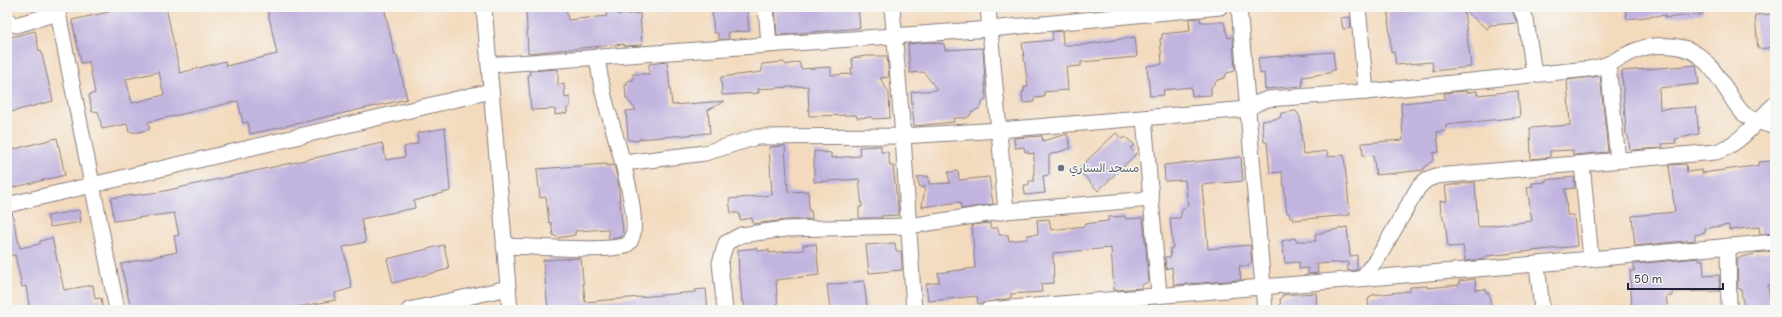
<svg xmlns="http://www.w3.org/2000/svg" width="1782" height="317" viewBox="0 0 1782 317" font-family="Delius,'Playpen Sans Arabic',sans-serif">
<style>
.building{fill:#c1b4df;fill-rule:evenodd}
.lines{fill:none;stroke-linecap:round;stroke-linejoin:round}
.minor-casing{stroke:#8a7e7c;stroke-width:17}
.minor{stroke:#fff;stroke-width:15}
.worship-dot{fill:#6b7280;stroke:#f6f6f2;stroke-width:1.5}
.labels{text-anchor:middle;stroke-width:3;stroke-linejoin:round;paint-order:stroke}
.worship-label{font-size:12px;fill:#5b616d;stroke:#f6f6f2;text-anchor:start}
</style>
<rect width="100%" height="100%" fill="#f6f6f2"/>
<filter id="ink" filterUnits="userSpaceOnUse"><feTurbulence type="fractalNoise" baseFrequency=".025" numOctaves="2"/><feDisplacementMap in="SourceGraphic" scale="8" xChannelSelector="R" yChannelSelector="G"/><feConvolveMatrix kernelMatrix="1 2 1 2 8 2 1 2 1" color-interpolation-filters="sRGB"/></filter>
<filter id="wash" filterUnits="userSpaceOnUse"><feTurbulence type="fractalNoise" baseFrequency=".012" numOctaves="4" result="noise"/><feDisplacementMap in="SourceGraphic" scale="16" xChannelSelector="R" yChannelSelector="G"/><feGaussianBlur stdDeviation="0.9" result="paint"/><feColorMatrix in="noise" values="0 0 0 0 0 0 0 0 0 0 0 0 0 0 0 0 0 1.4 0 .05"/><feComposite in="paint" operator="in"/></filter>
<g filter="url(#wash)">
<rect width="100%" height="100%" fill="#f3dabd"/>
<g id="blocks">
<!-- building -->
<g class="building">
<path d="M132,7H166L180,73L225,61L226,66L277,54L267,7H384L395,56L397,55L407,99L250,134L248,122L243,123L238,101L148,122L150,129L139,132H129L127,124L102,129L98,111L92,112L89,95L95,93L89,62L81,63L72,20ZM159,72L164,95L132,103L126,79Z"/>
<path d="M526,7H566L568,20L607,16L606,11L618,10V15L640,13L642,45L624,46V44L528,53Z"/>
<path d="M730,7H747L749,31L728,32L729,39H719L718,33H714L712,10L730,9Z"/>
<path d="M775,7H858L860,28L777,35Z"/>
<path d="M1405,7H1455V8L1511,7L1517,23L1490,25L1487,29L1464,10L1471,67L1433,71L1432,62L1396,65L1394,52H1391L1388,12L1405,11Z"/>
<path d="M1625,7H1702L1703,14L1665,18V15L1627,19Z"/>
<path d="M1775,14V47L1758,49L1755,15Z"/>
<path d="M1350,17L1351,28L1343,29L1341,18Z"/>
<path d="M1200,18V22H1224L1228,38L1233,37L1235,71L1227,73L1224,78L1218,80L1211,87V95L1192,96L1191,87L1163,90L1164,95L1150,96L1147,66L1162,64L1160,39H1162V34L1190,31L1189,19Z"/>
<path d="M35,31L39,51L41,50L53,101L7,113V38Z"/>
<path d="M1062,31L1063,45H1081L1135,37L1137,57L1081,62V66L1066,67L1068,90L1044,92V97L1034,98V102L1023,103L1022,92H1024V87H1028L1022,43L1053,40L1052,32Z"/>
<path d="M929,42L944,44L945,50L983,48L986,99L982,103L981,107L971,113L970,116L966,118H953L954,122L914,126L911,92L937,90L924,72L910,73L908,44Z"/>
<path d="M1333,52L1335,69L1329,73L1302,77L1303,86L1265,89L1264,73L1260,74L1258,58Z"/>
<path d="M867,56H887L889,77L880,78L889,93L890,118L873,119L871,117L857,118L856,115L809,116L808,86L758,89L759,93L722,95L721,77L762,72V64L784,62L786,65L799,62L801,69L831,67V75L852,74L851,68H853L852,58Z"/>
<path d="M667,62L672,105L725,101L708,110L710,133L639,139V141L628,140L626,111L636,110L626,98L625,85H627V81L633,80V74H649V64Z"/>
<path d="M1696,65L1699,84L1659,88L1660,109L1696,107L1699,134L1675,139L1676,143L1662,144L1663,148L1630,150L1628,136L1626,134L1622,71Z"/>
<path d="M558,69V85L564,84L565,98L570,97V107L567,108V113L555,115V109L531,110L528,75H530L529,71Z"/>
<path d="M1600,76L1608,152L1573,155V150L1550,151V157L1531,159L1530,128L1570,125L1567,80Z"/>
<path d="M1466,91V93L1477,91V95L1518,91L1520,117L1446,125V131L1437,132L1439,152L1433,153L1434,159L1424,168V170L1376,175L1373,155L1363,156L1362,143L1403,140L1401,103L1445,99L1444,93Z"/>
<path d="M1296,111L1300,117L1303,154L1327,151L1328,157L1344,155L1350,215L1293,220V217H1290L1289,213H1287L1282,172L1270,173L1267,142H1264L1262,121L1280,118L1281,113Z"/>
<path d="M445,128L450,191L414,201L415,208L361,219L366,242L343,247L352,288L335,293L336,300L281,310H131L121,264L177,252L174,236L179,235L174,213L114,221L111,198L160,192L382,143L386,160L405,157L404,147L418,143L417,133Z"/>
<path d="M1116,133L1122,139L1125,137L1135,145L1130,148L1136,154L1098,191L1078,169Z"/>
<path d="M1067,134L1071,148L1049,155V175L1043,176L1045,193L1025,195L1024,185H1029V181H1034V153L1029,154L1027,151L1025,152L1024,147L1015,148L1014,138L1042,136L1043,141Z"/>
<path d="M57,138L65,175L7,189V151Z"/>
<path d="M785,146L788,192L808,191L809,211H811L812,219L785,220L753,224L752,218L740,220L739,213H731L729,199L772,195L769,147Z"/>
<path d="M881,146V152H888L890,166H893L899,215L881,216L882,218H859V207H862L859,179L814,182V151L831,153V158L860,156L859,147Z"/>
<path d="M1241,157L1243,181L1202,185L1208,249L1250,245L1252,263L1248,266H1239L1241,280L1174,285L1172,267L1166,269L1165,257H1171L1170,248H1173L1170,218H1180L1182,210L1188,205L1185,180L1165,181L1164,165Z"/>
<path d="M1772,161L1773,170L1775,169V233L1760,234L1759,227L1729,230V225L1705,228V233L1695,235V240L1635,246L1632,216L1675,212L1669,165L1686,164L1687,172L1702,170V173L1754,166L1760,165L1759,162Z"/>
<path d="M607,164V166L614,165L618,180L623,234L621,237L609,239L608,229L575,231V235L558,238L553,235L551,222L549,223L546,197L540,198L537,169Z"/>
<path d="M958,171L959,180L989,177L993,204L961,209L960,202L922,207L925,187H920L917,177L928,176L929,184L950,183L948,172Z"/>
<path d="M1574,177L1575,188L1565,189L1567,215H1574L1577,246L1487,256L1483,259L1465,261L1463,246L1448,247L1445,220H1443V215H1441L1440,201H1447L1445,186L1475,182L1478,227L1532,221L1527,187L1533,186L1532,183L1546,182L1545,180Z"/>
<path d="M79,210L81,222L50,227L47,216Z"/>
<path d="M12,213L20,248L40,244V241L52,238L64,290L93,285L95,299L101,298L103,310H30L26,286L22,287L15,255L7,256V214Z"/>
<path d="M1125,216L1126,219L1143,218L1149,281L1142,285V288L1114,290L1111,248L1053,253L1054,283L1041,284L1042,292L1011,294V298L978,304L977,296L928,301L926,284L939,282L938,273L975,268L972,225L990,223V228H998L999,235H1008L1009,241L1027,239V235L1038,234L1037,220L1049,219L1051,230L1085,226V224L1108,221V217Z"/>
<path d="M1347,227L1350,256L1357,255V270L1348,271V262L1317,264L1318,273L1308,274V268L1299,269V262L1285,263L1282,241L1295,238L1296,241H1316L1315,234Z"/>
<path d="M895,243L896,251H901L902,270L869,273L866,245Z"/>
<path d="M816,244L819,275L776,280L778,310H748L745,308L744,302H742L740,277H739L738,250L757,248V251L769,250V253L804,250L803,245Z"/>
<path d="M444,245L449,269L393,283L387,259Z"/>
<path d="M1775,251V284L1768,285L1771,310H1744L1741,289H1738L1737,258L1755,254V253Z"/>
<path d="M581,258L585,302L695,292V290L706,289L708,310H548L543,260Z"/>
<path d="M1699,258V260H1703L1704,276L1719,275L1720,291L1672,292V296H1666L1668,310H1632L1630,271H1634V264Z"/>
<path d="M1475,279L1476,290L1486,289V293H1489L1491,306L1459,310H1369L1368,299L1372,295L1410,291V287L1427,286V288L1459,285V281Z"/>
<path d="M864,281L867,308L846,310H836V307L830,308L827,285Z"/>
<path d="M1316,293L1317,310H1281L1280,299L1282,298V295Z"/>
</g>
</g>
</g>
<g filter="url(#ink)">
<use href="#blocks" fill-opacity="0" stroke="#8a7e7c" stroke-width="1"/>
<g class="lines">
<!-- minor casing -->
<g class="minor-casing">
<g id="minor">
<path d="M484,7L510,310"/>
<path d="M766,7L769,45"/>
<path d="M892,7L903,136L914,310"/>
<path d="M988,7L1006,211"/>
<path d="M1239,7L1265,310"/>
<path d="M1358,7L1366,92"/>
<path d="M1520,7L1526,20L1534,74"/>
<path d="M7,19L11,24L16,25L58,13L117,310"/>
<path d="M489,65L990,29L1220,7"/>
<path d="M1608,65L1618,160"/>
<path d="M624,163L705,153L757,137L903,136L1000,130L1248,109L1257,103L1268,99L1366,92L1588,69C1594,68 1602,67 1608,64C1623,57 1636,48 1653,46C1696,42 1707,60 1728,92C1733,100 1737,108 1744,114C1752,120 1765,124 1775,127"/>
<path d="M1582,164L1591,259"/>
<path d="M1151,199L1159,295"/>
<path d="M7,205L491,91"/>
<path d="M504,246C528,246 609,253 626,245C650,234 609,119 604,96C601,84 599,70 597,57"/>
<path d="M1728,246L1729,310"/>
<path d="M1537,264L1542,310"/>
<path d="M1362,278L1379,256L1418,188L1426,180L1436,176L1716,152C1741,144 1756,121 1775,104"/>
<path d="M409,310L508,288"/>
<path d="M725,310L720,263L726,243L741,235L786,229L909,226L1006,211L1151,199L1144,118"/>
<path d="M988,310L1537,264L1775,242"/>
</g>
</g>
<!-- minor -->
<use href="#minor" class="minor"/>
</g>
</g>
<!-- markers -->
<circle class="worship-dot" cx="1061" cy="168" r="4"/>
<g class="labels">
<!-- worship labels -->
<g class="worship-label">
<text x="1069" y="172">مسجد السناري</text>
</g>
</g>
<!-- margin -->
<rect width="1782" height="317" fill="none" stroke="#f6f6f2" stroke-width="24"/>
<!-- scale -->
<path d="M1628 283v6h95v-6" fill="none" stroke="#22223b" stroke-width="2"/>
<text x="1634" y="283" font-size="12" fill="#22223b" stroke="#f6f6f2" stroke-width="3" paint-order="stroke">50 m</text>
</svg>
